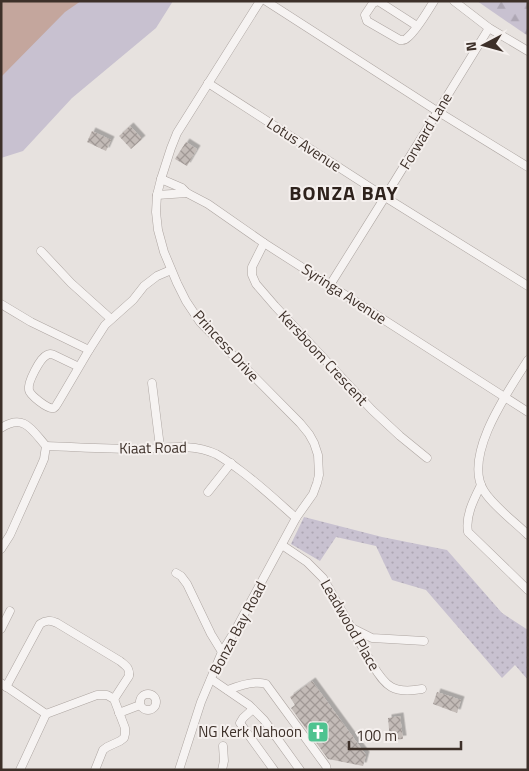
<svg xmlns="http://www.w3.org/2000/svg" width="529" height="771" viewBox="0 0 529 771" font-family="'Titillium Web',sans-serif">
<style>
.grass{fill:url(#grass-dots)}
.forest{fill:url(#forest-firs)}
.park{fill:#c8c1d0}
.water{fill:#c4a69d}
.building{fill:url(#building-cross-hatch);filter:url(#shadow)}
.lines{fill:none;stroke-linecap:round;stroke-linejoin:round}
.minor-casing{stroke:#ada5a1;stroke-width:9}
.minor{stroke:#f6f3f2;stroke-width:8}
.labels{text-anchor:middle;stroke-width:4;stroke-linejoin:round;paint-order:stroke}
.street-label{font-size:15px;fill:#3d3029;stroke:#f5f0ee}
.poi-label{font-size:15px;fill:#3d3029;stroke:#f5f0ee;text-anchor:end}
.district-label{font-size:20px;font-weight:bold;letter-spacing:1px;fill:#2e221c;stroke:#f5f0ee}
</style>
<defs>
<pattern id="grass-dots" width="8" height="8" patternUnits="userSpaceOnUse" patternTransform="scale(1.25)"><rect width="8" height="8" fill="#c8c1d0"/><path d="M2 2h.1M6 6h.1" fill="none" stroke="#ada6b3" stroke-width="1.8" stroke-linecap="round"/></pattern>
<pattern id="forest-firs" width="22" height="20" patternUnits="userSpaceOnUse" patternTransform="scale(1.25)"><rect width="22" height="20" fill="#c8c1d0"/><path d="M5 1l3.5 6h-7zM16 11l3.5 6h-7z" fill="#ada6b3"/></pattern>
<pattern id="building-cross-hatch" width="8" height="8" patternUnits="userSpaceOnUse" patternTransform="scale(1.25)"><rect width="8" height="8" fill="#c3bbb7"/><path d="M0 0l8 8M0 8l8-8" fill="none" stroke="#a09895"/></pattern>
<filter id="shadow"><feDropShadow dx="3.5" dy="-3.5" stdDeviation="0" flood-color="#0004"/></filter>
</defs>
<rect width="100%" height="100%" fill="#e7e2df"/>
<!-- grass -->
<path class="grass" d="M304,517L382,537L447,550L502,613L528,630V680L515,665L502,678L426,590L392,580L376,546L336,537L320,561L291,544Z"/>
<!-- forest -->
<path class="forest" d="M477,1H528V36Z"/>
<!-- park -->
<path class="park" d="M1,1H173L156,28L72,98L23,151L1,158Z"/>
<!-- water -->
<path class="water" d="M1,1H81L65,12L1,77Z"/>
<!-- building -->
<g class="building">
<path d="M130,126L142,139L131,149L119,136Z"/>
<path d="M92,131L111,140L106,151L87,142Z"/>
<path d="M186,142L197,149L187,166L175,159Z"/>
<path d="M312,681L366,755L363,766L328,759L291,708L295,705L290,697Z"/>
<path d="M437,692L461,700L457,713L433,704Z"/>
<path d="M400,716L403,739L390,740L388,718Z"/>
</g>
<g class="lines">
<!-- minor casing -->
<g class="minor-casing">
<g id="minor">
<path d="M266,1L437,111L528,167"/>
<path d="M454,1L489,28L528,51"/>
<path d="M417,26L378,1L373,3L365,15L367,21L400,40C404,40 404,41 407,38C417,30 427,12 434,1"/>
<path d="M208,83L385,197L528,286"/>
<path d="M161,179L182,188L187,193L208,204L264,243L528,412"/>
<path d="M157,195L187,193"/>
<path d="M264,243L252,267V275L256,284L275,306L372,410L400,436L427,458"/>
<path d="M41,251L71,283L111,319"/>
<path d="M330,285L385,197L489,28"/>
<path d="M1,304L31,322L89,350L105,325L133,300L144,286L157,276L171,270"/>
<path d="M528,360C509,390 462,456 484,491C493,506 515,522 528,535"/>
<path d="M79,367L54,355C51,354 50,353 47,355C40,358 27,383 29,390C30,395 48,410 54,408C56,407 57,404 59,401L89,350"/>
<path d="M152,383L160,447"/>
<path d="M1,428C24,413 32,430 46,446L44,459L41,466L10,535L1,549"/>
<path d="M46,446C76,447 107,449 137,449C164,449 190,442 216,454C225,459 233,465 241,471C261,486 278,502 296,518"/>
<path d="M481,485C474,499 465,516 468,532L528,590"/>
<path d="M208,492L231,463"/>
<path d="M282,545L307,562L323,578L372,664C386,687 393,694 422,689"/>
<path d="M176,573L181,576L187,584L211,634L222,652"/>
<path d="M352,628L372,638L424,641"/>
<path d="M1,629L10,611"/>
<path d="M211,679L249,705L264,720L300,770"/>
<path d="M1,683L46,714"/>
<path d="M6,687L40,624C46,620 50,620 57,623L120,661C126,666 130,668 129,676L114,699"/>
<path d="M228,690C238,686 255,680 266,684L326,766L327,770"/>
<circle cx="148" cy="702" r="8"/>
<path d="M253,709L243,718L240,723L274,770"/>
<path d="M119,713L140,705"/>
<path d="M20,770L46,714L97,695H107L114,699L125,728V734L124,738L120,741L107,747L103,750L95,770"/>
<path d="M179,770L201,702L222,652L236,629L296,518L313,494L317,483L319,475L318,455L314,443L309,434L300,423L200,322L186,301L177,283L164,252L158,230L156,212L157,195L161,179L171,148L177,133L260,1"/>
<path d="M222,770L224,761L223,746"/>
</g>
</g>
<!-- minor -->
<use href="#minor" class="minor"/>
</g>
<!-- icons -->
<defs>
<g id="church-square" transform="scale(1.125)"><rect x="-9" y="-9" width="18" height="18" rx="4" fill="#4ec390" stroke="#f5f0ee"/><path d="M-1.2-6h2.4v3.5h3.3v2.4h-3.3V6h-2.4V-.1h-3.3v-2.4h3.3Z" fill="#fff"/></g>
</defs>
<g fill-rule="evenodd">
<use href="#church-square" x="318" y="732"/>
</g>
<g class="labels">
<!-- street labels -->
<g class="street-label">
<text transform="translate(426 131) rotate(-59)" y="5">Forward Lane</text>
<text transform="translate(304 145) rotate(33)" y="5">Lotus Avenue</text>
<text transform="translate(344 294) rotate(33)" y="5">Syringa Avenue</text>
<text transform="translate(226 346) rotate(48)" y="5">Princess Drive</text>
<text transform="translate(323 358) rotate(47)" y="5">Kersboom Crescent</text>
<text transform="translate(153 448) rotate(-1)" y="5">Kiaat Road</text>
<text transform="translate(350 625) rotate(60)" y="5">Leadwood Place</text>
<text transform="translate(238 628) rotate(-62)" y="5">Bonza Bay Road</text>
</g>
<!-- poi labels -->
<g class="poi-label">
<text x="302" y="737">NG Kerk Nahoon</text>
</g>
<!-- district labels -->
<g class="district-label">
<text x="344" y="200">BONZA BAY</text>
</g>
</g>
<!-- border -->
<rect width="529" height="771" fill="none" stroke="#3d3029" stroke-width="5"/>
<!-- north arrow -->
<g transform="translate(484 45) rotate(264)" stroke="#f5f0ee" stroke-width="4" paint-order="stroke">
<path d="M0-4L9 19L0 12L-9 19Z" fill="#3d3029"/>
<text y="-8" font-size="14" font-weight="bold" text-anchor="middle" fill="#3d3029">N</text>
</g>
<!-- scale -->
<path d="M349 741v8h112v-8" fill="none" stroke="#3d3029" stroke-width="2.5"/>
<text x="356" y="741" font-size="15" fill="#3d3029" stroke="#f5f0ee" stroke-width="4" paint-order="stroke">100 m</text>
</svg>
